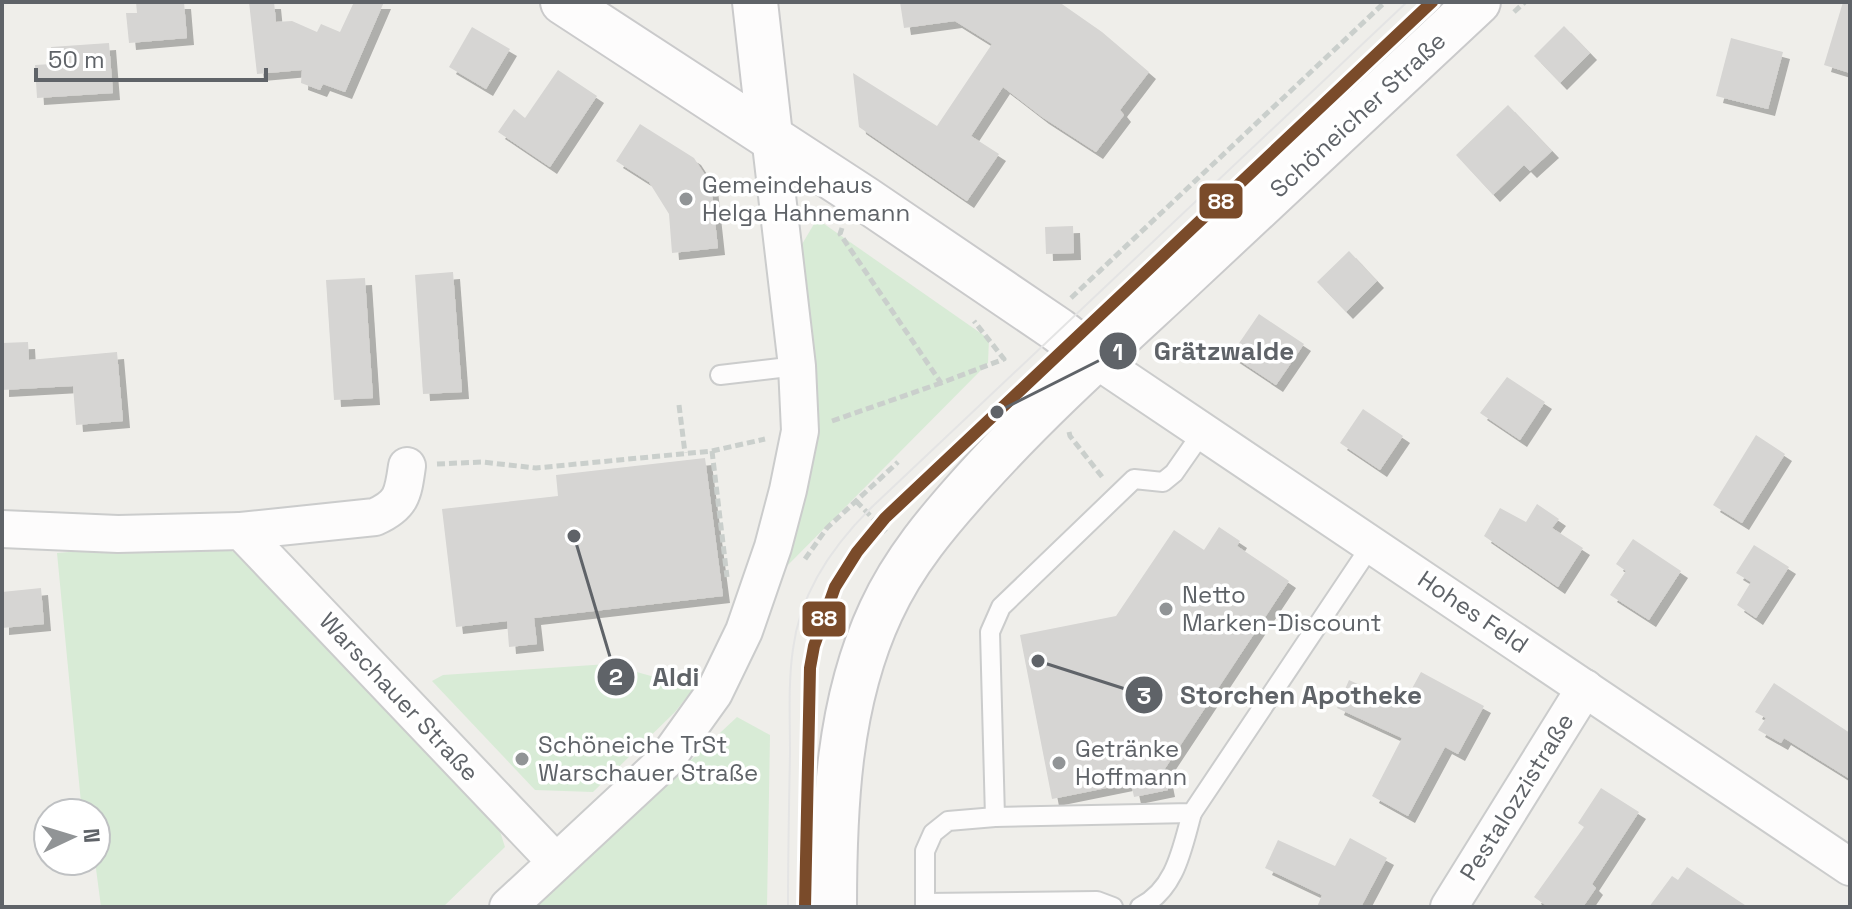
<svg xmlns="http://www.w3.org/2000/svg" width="1852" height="909" viewBox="0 0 1852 909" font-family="'Space Grotesk',sans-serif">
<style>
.green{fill:#d8ebd6}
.building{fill:#d6d5d3;filter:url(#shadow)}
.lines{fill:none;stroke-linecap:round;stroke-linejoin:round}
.lane-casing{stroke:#cbcccc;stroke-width:22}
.street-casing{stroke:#cbcccc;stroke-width:40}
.secondary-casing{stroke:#cacacb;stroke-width:48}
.path{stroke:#cacfcc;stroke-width:5;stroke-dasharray:8 4;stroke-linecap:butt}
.lane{stroke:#fdfcfc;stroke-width:18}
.street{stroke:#fdfcfc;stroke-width:36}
.secondary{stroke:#fdfcfc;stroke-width:44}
.tram{stroke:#e4e4e4;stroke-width:2}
.tram-1-casing{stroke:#fff;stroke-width:18}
.tram-1{stroke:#7a4b2a;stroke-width:12}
.poi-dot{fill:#919496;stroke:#fff;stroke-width:3}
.labels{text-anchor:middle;stroke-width:7;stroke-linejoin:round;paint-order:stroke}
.street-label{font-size:24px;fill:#5f6368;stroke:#fff}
.poi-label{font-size:24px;fill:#5f6368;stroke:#fff;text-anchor:start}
.leader{fill:none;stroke:#5f6368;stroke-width:3}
.callout-dot{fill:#5f6368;stroke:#fff;stroke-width:3}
.mark-label{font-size:24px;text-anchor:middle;font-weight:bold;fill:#fff}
.callout-label{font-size:26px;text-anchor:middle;font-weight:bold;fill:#5f6368;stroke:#fff;stroke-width:7;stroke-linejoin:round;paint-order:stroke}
.line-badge{stroke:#fff;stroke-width:3}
.badge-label{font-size:22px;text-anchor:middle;font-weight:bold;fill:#fff}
</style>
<defs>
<filter id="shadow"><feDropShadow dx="7" dy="7" stdDeviation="0" flood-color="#0004"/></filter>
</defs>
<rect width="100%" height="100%" fill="#efeeea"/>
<!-- green -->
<g class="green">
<path d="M817,219L989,339L988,363L781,572L795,256Z"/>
<path d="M209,540L240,555L498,825L505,847L443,907H101L95,861L96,813H82L57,553Z"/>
<path d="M608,664L694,688L675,712L593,792L535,790L432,681L443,675Z"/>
<path d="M737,717L770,735L767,907H534Z"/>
</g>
<!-- building -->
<g class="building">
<path d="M136,2H184L187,38L129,43L126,13H137Z"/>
<path d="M249,2H274L276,22L292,21L317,32L321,24L340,32L354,2H384L345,92L323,84L320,90L301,83L302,70L257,74Z"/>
<path d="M900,2H1059L1102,32L1149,72L1120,110L1124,115L1096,152L1042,117L1003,87L971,136L999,154L967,201L859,127L853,73L937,126L992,44L955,21L904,28Z"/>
<path d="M1843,2H1850V73L1824,65Z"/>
<path d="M1564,26L1590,53L1560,83L1534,56Z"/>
<path d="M472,27L510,49L486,89L449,67Z"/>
<path d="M1731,38L1783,52L1768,109L1716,96Z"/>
<path d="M109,43L113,93L37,98L35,65L52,64L51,47Z"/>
<path d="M558,70L597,96L550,167L498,132L514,109L525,118Z"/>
<path d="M1508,105L1552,151L1530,171L1524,165L1493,195L1456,155Z"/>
<path d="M640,124L694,158L711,184L718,248L672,253L669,214L649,182L616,161Z"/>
<path d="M1073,226L1074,253L1046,254L1045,227Z"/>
<path d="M1349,251L1377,281L1346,312L1317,282Z"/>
<path d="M453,272L462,392L423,394L415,275Z"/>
<path d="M365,278L373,398L334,400L326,280Z"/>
<path d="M1259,314L1304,344L1276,385L1231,355Z"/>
<path d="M28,342L29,360L117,352L123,421L76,425L73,386L2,390V343Z"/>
<path d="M1507,377L1545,402L1520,440L1480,413Z"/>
<path d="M1363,409L1403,436L1380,470L1340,443Z"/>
<path d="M1756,435L1785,454L1742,523L1713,505Z"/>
<path d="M705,458L723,596L534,618L537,644L509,647L507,621L456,627L442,509L558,496L556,475Z"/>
<path d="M1537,504L1559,519L1552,528L1583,548L1558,587L1484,536L1500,508L1526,522Z"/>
<path d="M1219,527L1240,541L1237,546L1289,581L1164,770L1168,790L1134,797L1131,783L1052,799L1020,635L1116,616L1174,530L1204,550Z"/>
<path d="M1633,539L1681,571L1649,620L1610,595L1626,571L1616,564Z"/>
<path d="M1754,545L1789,567L1756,618L1737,605L1751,582L1736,573Z"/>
<path d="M41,588L44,624L2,628V592Z"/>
<path d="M1421,672L1484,706L1458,754L1445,747L1408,816L1372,796L1402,738L1337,708L1349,680L1403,705Z"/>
<path d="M1774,683L1850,733V779L1784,738L1781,743L1758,730L1766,718L1755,712Z"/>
<path d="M1601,788L1639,812L1592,884L1596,888L1583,907H1548L1534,897L1584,827L1578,823Z"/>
<path d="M1350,838L1387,858L1361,907H1317L1322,895L1265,868L1278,840L1335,866Z"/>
<path d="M1687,867L1748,907H1649L1672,876L1678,880Z"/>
</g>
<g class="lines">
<!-- lane casing -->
<g class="lane-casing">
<g id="lane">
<path d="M720,375L797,366"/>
<path d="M995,817L990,632L1001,607L1134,479L1163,482L1174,473L1204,430"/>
<path d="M925,903L1097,901L1113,907"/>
<path d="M925,907V851L933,833L948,821L995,817L1192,813L1372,544"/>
<path d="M1140,907C1176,889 1182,848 1192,813"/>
</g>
</g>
<!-- street casing -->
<g class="street-casing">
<g id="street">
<path d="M1095,359L1850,867"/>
<path d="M2,529L118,534L241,531L556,862"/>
<path d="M241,531L375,517C402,505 403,494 407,466"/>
<path d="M508,907L666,760L714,693L744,631L773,547L788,490L800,431L797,366L770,136"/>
<path d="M1449,907L1585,688"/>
</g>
</g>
<!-- secondary casing -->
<g class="secondary-casing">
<g id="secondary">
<path d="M563,2L865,199L1058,330L1095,359"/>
<path d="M755,2L770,136"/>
<path d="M834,907C834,808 838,703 881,611C904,561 938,521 975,480C1037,411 1106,349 1174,286C1276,192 1376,96 1478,2"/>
</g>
</g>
<!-- path -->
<g class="path">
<path d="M1514,12L1525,2"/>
<path d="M842,228L840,234L941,383L1004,359L974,321"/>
<path d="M1071,298L1385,2"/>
<path d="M679,405L685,453"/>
<path d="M832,421L941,383"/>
<path d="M1069,432L1070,436L1103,478"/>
<path d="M712,451L727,577"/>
<path d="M437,464L482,462L536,468L712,451L765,439"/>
<path d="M856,501L886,532"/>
<path d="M805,559L827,528L898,462"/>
</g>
<!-- lane -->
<use href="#lane" class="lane"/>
<!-- street -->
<use href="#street" class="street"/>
<!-- secondary -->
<use href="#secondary" class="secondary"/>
<!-- tram -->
<path class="tram" d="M788,907C788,856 789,804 790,753C790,718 788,683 793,649C800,593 834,544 873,506L1407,2"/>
<!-- tram-1 casing -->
<g class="tram-1-casing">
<path id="tram-1" d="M805,907L810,668L814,646L835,587L857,552L885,518L1432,2"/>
</g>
<!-- tram-1 -->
<use href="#tram-1" class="tram-1"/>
</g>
<!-- markers -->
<g class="poi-dot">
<circle cx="686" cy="199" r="8"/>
<circle cx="1166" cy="609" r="8"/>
<circle cx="522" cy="759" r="8"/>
<circle cx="1059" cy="763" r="8"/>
</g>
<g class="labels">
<!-- street labels -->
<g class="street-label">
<text transform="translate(1358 115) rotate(-43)" y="8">Schöneicher Straße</text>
<text transform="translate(1473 612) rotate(34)" y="8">Hohes Feld</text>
<text transform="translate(399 697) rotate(47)" y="8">Warschauer Straße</text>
<text transform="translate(1517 797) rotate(-58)" y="8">Pestalozzistraße</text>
</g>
<!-- poi labels -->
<g class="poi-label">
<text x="702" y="193">Gemeindehaus<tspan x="702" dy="28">Helga Hahnemann</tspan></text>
<text x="1182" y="603">Netto<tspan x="1182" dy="28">Marken-Discount</tspan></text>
<text x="538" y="753">Schöneiche TrSt<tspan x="538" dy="28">Warschauer Straße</tspan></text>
<text x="1075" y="757">Getränke<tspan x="1075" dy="28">Hoffmann</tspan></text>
</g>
</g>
<!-- callouts -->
<path class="leader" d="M997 412L1118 351M574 536L616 677M1038 661L1144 695"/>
<g class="callout-dot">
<circle cx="997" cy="412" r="8"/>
<circle cx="574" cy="536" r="8"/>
<circle cx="1038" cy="661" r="8"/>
<circle cx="1118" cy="351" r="20"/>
<circle cx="616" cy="677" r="20"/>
<circle cx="1144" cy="695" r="20"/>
</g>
<g class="mark-label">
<text x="1118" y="360">1</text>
<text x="616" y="685">2</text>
<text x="1144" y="704">3</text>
</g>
<g class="callout-label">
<text x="1224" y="360">Grätzwalde</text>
<text x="676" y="686">Aldi</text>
<text x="1301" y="704">Storchen Apotheke</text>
</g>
<g class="line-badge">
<rect x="1198" y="182" width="46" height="38" rx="8" fill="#7a4b2a"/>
<rect x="801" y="600" width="46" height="38" rx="8" fill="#7a4b2a"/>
</g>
<g class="badge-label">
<text x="1221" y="209">88</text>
<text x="824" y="626">88</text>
</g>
<!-- border -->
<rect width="1852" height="909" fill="none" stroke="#5f6368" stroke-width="8"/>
<!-- north arrow -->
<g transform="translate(72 837) rotate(86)"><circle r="38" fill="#ffffff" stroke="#bfc1c3" stroke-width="2"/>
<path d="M0-6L14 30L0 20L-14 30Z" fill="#919496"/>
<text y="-12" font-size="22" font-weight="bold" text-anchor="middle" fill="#5f6368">N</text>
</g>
<!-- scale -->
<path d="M36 68v12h230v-12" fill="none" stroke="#5f6368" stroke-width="4"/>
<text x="48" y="68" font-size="24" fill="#5f6368" stroke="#ffffff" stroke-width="6" paint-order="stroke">50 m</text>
</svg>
